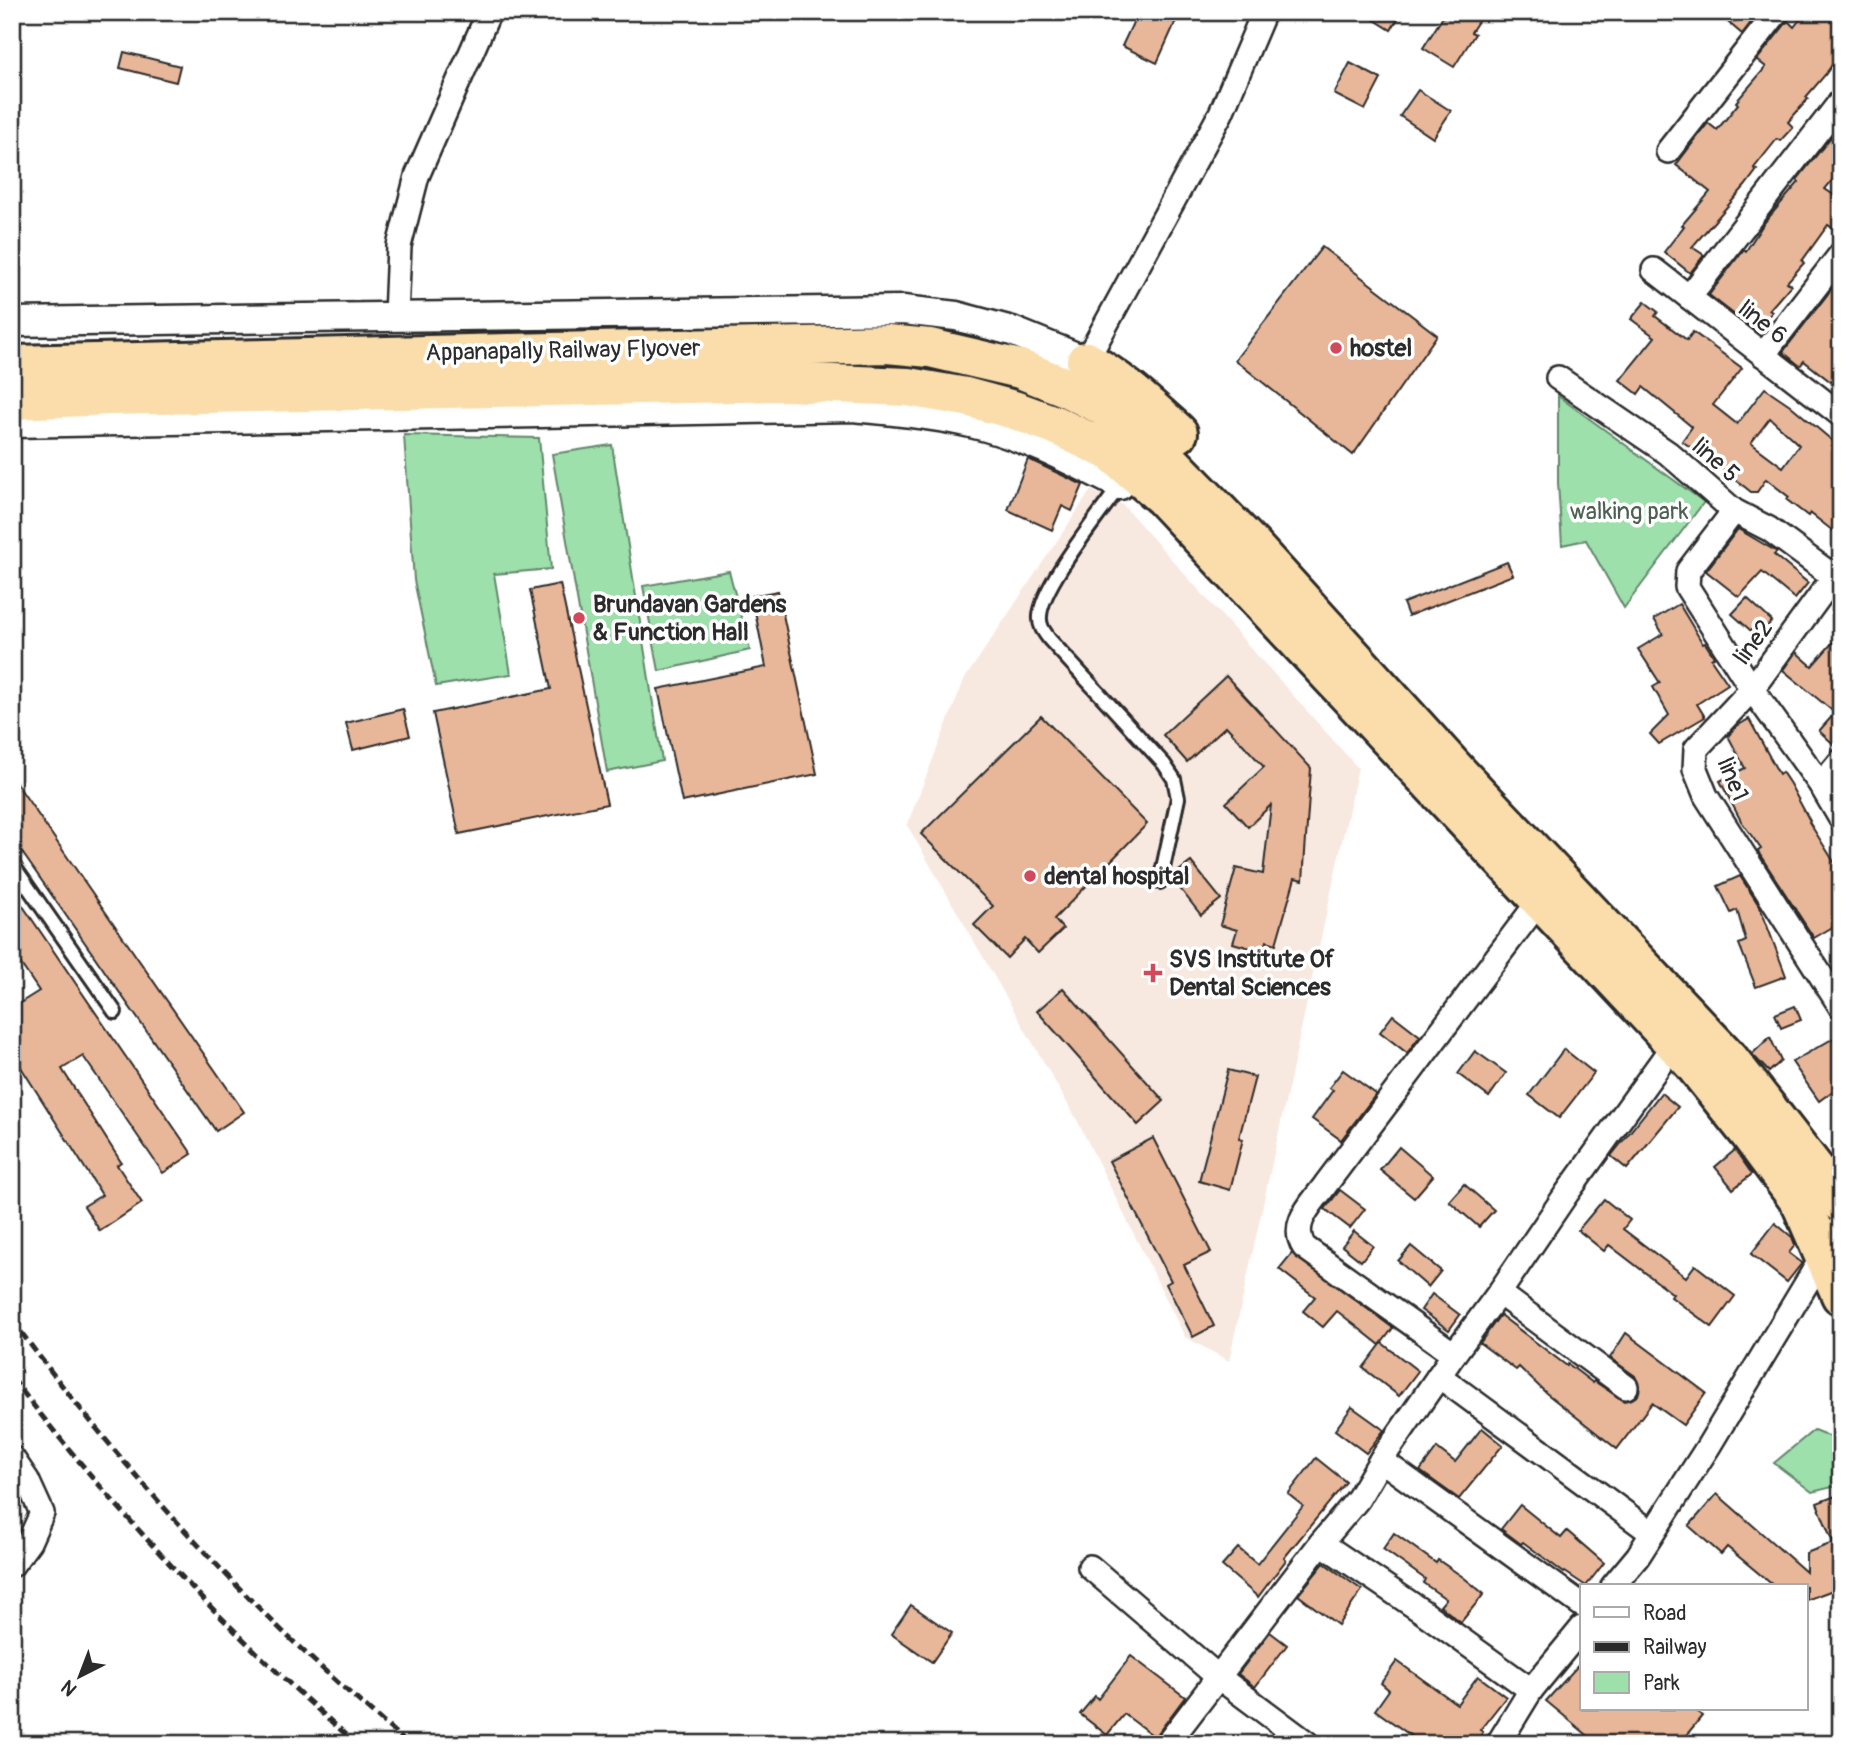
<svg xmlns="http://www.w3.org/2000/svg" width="1853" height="1756" viewBox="0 0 1853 1756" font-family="Pangolin,sans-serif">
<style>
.built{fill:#f8e9e0}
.green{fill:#9de0ac;stroke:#64866c;stroke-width:2}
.building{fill:#e8b799;stroke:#2b2b2b;stroke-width:2;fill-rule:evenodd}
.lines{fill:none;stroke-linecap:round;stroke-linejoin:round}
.service-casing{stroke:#2b2b2b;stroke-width:18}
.minor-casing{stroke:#2b2b2b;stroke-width:28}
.tertiary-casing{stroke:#2b2b2b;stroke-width:33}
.trunk-casing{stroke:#2b2b2b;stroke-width:44}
.service{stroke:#fff;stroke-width:12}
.minor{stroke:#fff;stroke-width:23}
.tertiary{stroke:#fff;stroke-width:28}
.trunk{stroke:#faddab;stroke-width:38}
.rail{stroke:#2b2b2b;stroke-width:5;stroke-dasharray:10 5;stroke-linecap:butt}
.poi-dot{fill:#d1495b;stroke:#fff;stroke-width:2.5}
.labels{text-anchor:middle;stroke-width:7;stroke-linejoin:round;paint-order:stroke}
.street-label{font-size:24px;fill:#2b2b2b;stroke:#fff}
.poi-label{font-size:24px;font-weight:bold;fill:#2b2b2b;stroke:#fff;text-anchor:start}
.park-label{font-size:24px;fill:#4d6152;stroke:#fff}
</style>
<rect width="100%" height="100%" fill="#fff"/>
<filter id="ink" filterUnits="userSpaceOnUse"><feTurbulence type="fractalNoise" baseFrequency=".0143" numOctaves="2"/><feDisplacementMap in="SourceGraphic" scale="14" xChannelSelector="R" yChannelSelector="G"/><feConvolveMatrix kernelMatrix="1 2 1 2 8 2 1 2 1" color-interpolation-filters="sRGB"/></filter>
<g filter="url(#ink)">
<!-- built -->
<path class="built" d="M1091,490L1123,505L1358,768L1229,1361L1185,1337L1077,1120L907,825L964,680Z"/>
<!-- green -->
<g class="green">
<path d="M1558,396L1704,502L1624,608L1586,540L1562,545L1558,483Z"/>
<path d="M404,435L539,438L551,569L494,574L511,674L436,686L414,580Z"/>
<path d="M612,445L662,761L607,772L552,454Z"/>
<path d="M729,571L750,650L659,671L643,586Z"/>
<path d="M1814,1430L1841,1441V1485L1812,1492L1774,1463Z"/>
</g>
<!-- building -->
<g class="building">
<path d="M1138,12H1180L1157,63L1122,46Z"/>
<path d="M1362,12H1402L1391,30Z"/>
<path d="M1446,12H1484L1471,32L1475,34L1454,67L1423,48Z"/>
<path d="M1716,12H1759L1742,34Z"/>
<path d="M1806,12H1841V52L1825,75L1806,97L1808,99L1788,122L1793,127L1780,141L1777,139L1754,168L1757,170L1745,186L1692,247L1704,255L1690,273L1664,252L1684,226L1682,225L1710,192L1676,165L1708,123L1717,130L1738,104L1736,102L1766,67L1757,60L1788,21L1794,27Z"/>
<path d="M124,52L180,66L176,82L120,68Z"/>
<path d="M1350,63L1381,79L1365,110L1334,94Z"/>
<path d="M1418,90L1451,111L1433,138L1400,116Z"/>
<path d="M1835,132L1841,137V170L1825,189L1841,200V234L1828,225L1802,261L1804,263L1787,282L1791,285L1769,310L1772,312L1757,332L1709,295L1744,249L1746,251L1764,223L1799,182L1797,180Z"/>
<path d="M1322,247L1437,335L1353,455L1235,360Z"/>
<path d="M1841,277V370L1831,382L1804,361L1800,366L1783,352Z"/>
<path d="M1645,302L1658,312L1655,316L1687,340L1693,332L1742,368L1713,405L1737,424L1765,388L1790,405L1841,448V522L1833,531L1810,513L1808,516L1787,500L1789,497L1766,479L1757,492H1751L1709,458L1708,460L1682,441L1692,427L1643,387L1638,394L1620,380L1655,337L1631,319ZM1770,418L1799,445L1783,467L1751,443Z"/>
<path d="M1028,459L1083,485L1072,511L1062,506L1052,530L1008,510Z"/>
<path d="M1738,529L1772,549L1777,552L1774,555L1808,583L1795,599L1762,572L1739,597L1706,571Z"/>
<path d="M1507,562L1513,575L1408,616L1403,603Z"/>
<path d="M560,584L607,804L459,834L433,713L551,689L530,590Z"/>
<path d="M778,591L817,774L682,802L658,689L766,667L752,596Z"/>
<path d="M1747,598L1772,621L1758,637L1732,614Z"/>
<path d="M1679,604L1703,644L1705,643L1714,657L1711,659L1728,684L1697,704L1705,717L1659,744L1650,734L1669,715L1653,687L1660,683L1638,649L1663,634L1654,619Z"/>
<path d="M1841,633V747L1838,748L1819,731L1835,713L1783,670L1796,652L1812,666Z"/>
<path d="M1226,676L1311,768L1303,880L1295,878L1276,944L1267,941L1264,952L1233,943L1237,930L1220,925L1236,868L1263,874L1271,805L1248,827L1226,803L1264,767L1226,726L1187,762L1163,735Z"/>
<path d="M403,709L410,736L353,750L346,723Z"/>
<path d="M1041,716L1147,824L1054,919L1063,929L1038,953L1025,939L1007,958L974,925L993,906L921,834Z"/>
<path d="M1749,719L1779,774L1782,772L1790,784L1810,821L1809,822L1841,873V922L1814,938L1760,855L1758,851L1761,849L1741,821L1720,781L1745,768L1728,736L1737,726Z"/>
<path d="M12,777L244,1112L216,1131L12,838Z"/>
<path d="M1191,862L1221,899L1201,915L1171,877Z"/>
<path d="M1740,876L1760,907L1786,976L1756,987L1739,944L1746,941L1737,910L1731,913L1718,886Z"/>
<path d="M12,890L192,1154L163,1173L83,1056L62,1069L121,1162L117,1165L142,1203L100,1231L84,1206L102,1195L12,1053V1008L39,991L12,951Z"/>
<path d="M1063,988L1164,1101L1138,1125L1037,1011Z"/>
<path d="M1795,1006L1801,1020L1781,1028L1775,1014Z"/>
<path d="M1393,1015L1420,1036L1407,1053L1380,1032Z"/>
<path d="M1841,1034V1085L1819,1101L1792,1062Z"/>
<path d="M1770,1037L1781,1061L1769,1072L1752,1054Z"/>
<path d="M1564,1049L1594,1073L1559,1118L1529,1095Z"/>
<path d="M1475,1051L1506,1073L1489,1097L1458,1074Z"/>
<path d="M1228,1070L1255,1077L1239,1138L1243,1139L1230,1190L1199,1181Z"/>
<path d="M1343,1070L1376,1094L1341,1140L1312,1119L1333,1090L1329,1088Z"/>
<path d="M1661,1093L1678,1107L1627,1169L1611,1156Z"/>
<path d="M1153,1138L1211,1252L1184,1265L1214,1326L1193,1337L1166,1284L1171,1281L1109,1161Z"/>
<path d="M1399,1147L1433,1176L1414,1198L1380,1170Z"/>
<path d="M1735,1150L1752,1174L1733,1189L1715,1167Z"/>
<path d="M1464,1184L1494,1210L1479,1227L1449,1201Z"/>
<path d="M1340,1190L1365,1209L1350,1228L1325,1209Z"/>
<path d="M1604,1199L1630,1220L1623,1229L1686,1277L1695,1265L1735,1296L1712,1327L1671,1297L1673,1294L1609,1245L1604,1251L1578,1230Z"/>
<path d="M1775,1223L1792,1237L1795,1245L1789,1253L1802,1263L1787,1282L1751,1254Z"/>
<path d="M1354,1231L1373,1246L1361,1261L1342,1246Z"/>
<path d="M1411,1246L1441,1271L1428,1287L1398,1261Z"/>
<path d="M1292,1253L1393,1328L1380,1345L1337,1311L1323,1327L1303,1311L1315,1297L1279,1269Z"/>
<path d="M1432,1294L1460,1315L1449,1330L1421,1310Z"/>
<path d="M1500,1315L1567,1366L1568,1364L1593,1383L1594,1381L1624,1401L1632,1399L1638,1395L1640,1388L1635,1376L1610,1358L1626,1333L1706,1393L1683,1425L1652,1403L1617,1449L1546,1393L1519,1367L1516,1370L1480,1343Z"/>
<path d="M1382,1343L1418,1371L1399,1396L1363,1368Z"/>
<path d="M1352,1407L1384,1430L1366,1453L1335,1430Z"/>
<path d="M1482,1428L1503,1445L1459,1499L1420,1471L1437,1448L1455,1462Z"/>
<path d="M1316,1458L1346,1482L1284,1558L1286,1560L1258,1597L1222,1566L1238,1548L1257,1564L1303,1506L1288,1494Z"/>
<path d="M1717,1494L1806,1572V1553L1833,1543L1817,1503L1841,1494V1587L1806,1600V1586H1774L1727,1547L1721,1554L1689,1526Z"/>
<path d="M1520,1505L1561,1538L1567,1531L1604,1563L1586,1586L1565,1572L1564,1573L1523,1542L1521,1544L1501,1529Z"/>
<path d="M1394,1533L1436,1563L1438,1560L1463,1577L1484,1594L1461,1622L1440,1606L1446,1599L1423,1583L1425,1579L1383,1549Z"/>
<path d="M1324,1563L1362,1590L1338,1625L1298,1595Z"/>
<path d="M911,1605L952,1633L932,1662L891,1634Z"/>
<path d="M1270,1632L1287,1645L1255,1687L1238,1674Z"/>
<path d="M1131,1656L1185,1697L1155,1737L1124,1714L1107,1735L1080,1714L1095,1696L1098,1699Z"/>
<path d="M1397,1661L1457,1704L1478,1676L1506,1697L1480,1730L1483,1732L1474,1744H1409L1414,1738L1375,1710L1389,1690L1381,1683Z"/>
<path d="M1582,1661V1709H1694L1702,1716L1679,1744H1598L1546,1701Z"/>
</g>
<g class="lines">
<!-- service casing -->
<g class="service-casing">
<g id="service">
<path d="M1120,485C1100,515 1042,584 1040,616C1039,626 1044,632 1050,640L1164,764L1174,779L1178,798L1160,882"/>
<path d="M12,864L115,1012"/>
</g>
</g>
<!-- minor casing -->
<g class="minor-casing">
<g id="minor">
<path d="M1668,151L1777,12"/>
<path d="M1654,270L1841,415"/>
<path d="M1689,297L1841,101"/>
<path d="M396,316L399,246L417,176L489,12"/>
<path d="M1763,355L1841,254"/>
<path d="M1086,361L1221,113L1264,12"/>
<path d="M1558,378L1668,453L1734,511L1769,529L1841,582"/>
<path d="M1734,511L1688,571L1687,587L1752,689L1696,749L1695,769L1706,796L1841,1007"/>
<path d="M1841,567L1752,689L1821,785L1841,819"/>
<path d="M1821,785L1841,761"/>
<path d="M1499,1293L1626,1387"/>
<path d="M1454,1354L1304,1247C1289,1223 1313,1203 1326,1184L1540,900"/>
<path d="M1439,1376L1652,1533"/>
<path d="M12,1458L27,1480L42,1513L29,1542L12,1565"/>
<path d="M1381,1460L1582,1605"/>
<path d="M1321,1543L1423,1612L1531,1690"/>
<path d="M1090,1567L1217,1676L1308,1744"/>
<path d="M1613,1586L1638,1556L1708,1447L1823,1256"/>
<path d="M1167,1744L1321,1543L1358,1499L1381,1460L1454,1354L1499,1293L1567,1193L1675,1043"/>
<path d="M1498,1744L1531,1690L1582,1628"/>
</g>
</g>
<!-- tertiary casing -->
<g class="tertiary-casing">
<g id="tertiary">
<path d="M12,322L903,310L956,316L1012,331L1086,361"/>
<path d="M12,423L853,407C893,411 932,414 971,423C1023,435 1073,461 1120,485"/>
<path d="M1823,1256L1841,1229"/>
</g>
</g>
<!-- trunk casing -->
<g class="trunk-casing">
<g id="trunk">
<path d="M1086,361C1121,380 1148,406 1178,433"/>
<path d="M12,365L887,344L930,348L1020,369L1063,386L1103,406L1152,443L1252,546L1459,774L1728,1058L1841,1203"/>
<path d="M12,400L112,396L783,382L908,387L966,397L1014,410L1055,425L1111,452L1163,497L1693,1063L1749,1133L1801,1203L1841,1295"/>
</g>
</g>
<!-- service -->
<use href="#service" class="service"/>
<!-- minor -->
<use href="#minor" class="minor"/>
<!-- tertiary -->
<use href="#tertiary" class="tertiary"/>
<!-- trunk -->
<use href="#trunk" class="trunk"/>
<!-- rail -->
<g class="rail">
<path d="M12,1320C89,1424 174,1524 266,1615C311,1660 360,1702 408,1744"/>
<path d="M12,1378C115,1511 229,1634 357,1744"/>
</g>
</g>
</g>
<!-- markers -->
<g class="poi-dot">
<circle cx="1336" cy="348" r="7"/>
<circle cx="579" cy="618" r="7"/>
<circle cx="1030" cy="876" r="7"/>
<path d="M1149.5 962.5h7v7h7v7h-7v7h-7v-7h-7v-7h7z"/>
</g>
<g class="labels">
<!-- street labels -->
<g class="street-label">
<text transform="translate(1763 322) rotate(38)" y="8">line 6</text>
<text transform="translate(563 350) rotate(-1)" y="8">Appanapally Railway Flyover</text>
<text transform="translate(1716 460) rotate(41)" y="8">line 5</text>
<text transform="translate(1753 642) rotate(-54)" y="8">line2</text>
<text transform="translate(1733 779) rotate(67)" y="8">line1</text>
</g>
<!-- poi labels -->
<g class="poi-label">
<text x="1350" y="356">hostel</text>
<text x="593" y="612">Brundavan Gardens<tspan x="593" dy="28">&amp; Function Hall</tspan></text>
<text x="1044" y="884">dental hospital</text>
<text x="1169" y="967">SVS Institute Of<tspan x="1169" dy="28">Dental Sciences</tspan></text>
</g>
<!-- park labels -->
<g class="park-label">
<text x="1629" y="519">walking park</text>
</g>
</g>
<!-- margin -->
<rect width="1853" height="1756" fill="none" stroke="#fff" stroke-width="42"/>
<rect x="21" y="21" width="1811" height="1714" fill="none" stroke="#2b2b2b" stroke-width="2.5" filter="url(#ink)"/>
<!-- legend -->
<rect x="1580" y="1584" width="228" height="126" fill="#ffffff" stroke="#aaaaaa" stroke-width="2"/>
<rect x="1594" y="1607" width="35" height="10" fill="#ffffff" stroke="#aaaaaa" stroke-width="2"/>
<text x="1643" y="1620" font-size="21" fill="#2b2b2b">Road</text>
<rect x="1594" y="1642" width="35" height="10" fill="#2b2b2b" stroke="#aaaaaa" stroke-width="2"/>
<text x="1643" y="1654" font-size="21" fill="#2b2b2b">Railway</text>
<rect x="1594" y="1672" width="35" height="21" fill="#9de0ac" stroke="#aaaaaa" stroke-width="2"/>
<text x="1643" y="1690" font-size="21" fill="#2b2b2b">Park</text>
<!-- north arrow -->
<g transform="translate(80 1676) rotate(222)" stroke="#ffffff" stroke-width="5" paint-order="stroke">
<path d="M0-5L12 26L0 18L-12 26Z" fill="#2b2b2b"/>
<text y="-10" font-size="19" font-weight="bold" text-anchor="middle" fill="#2b2b2b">N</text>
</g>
</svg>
